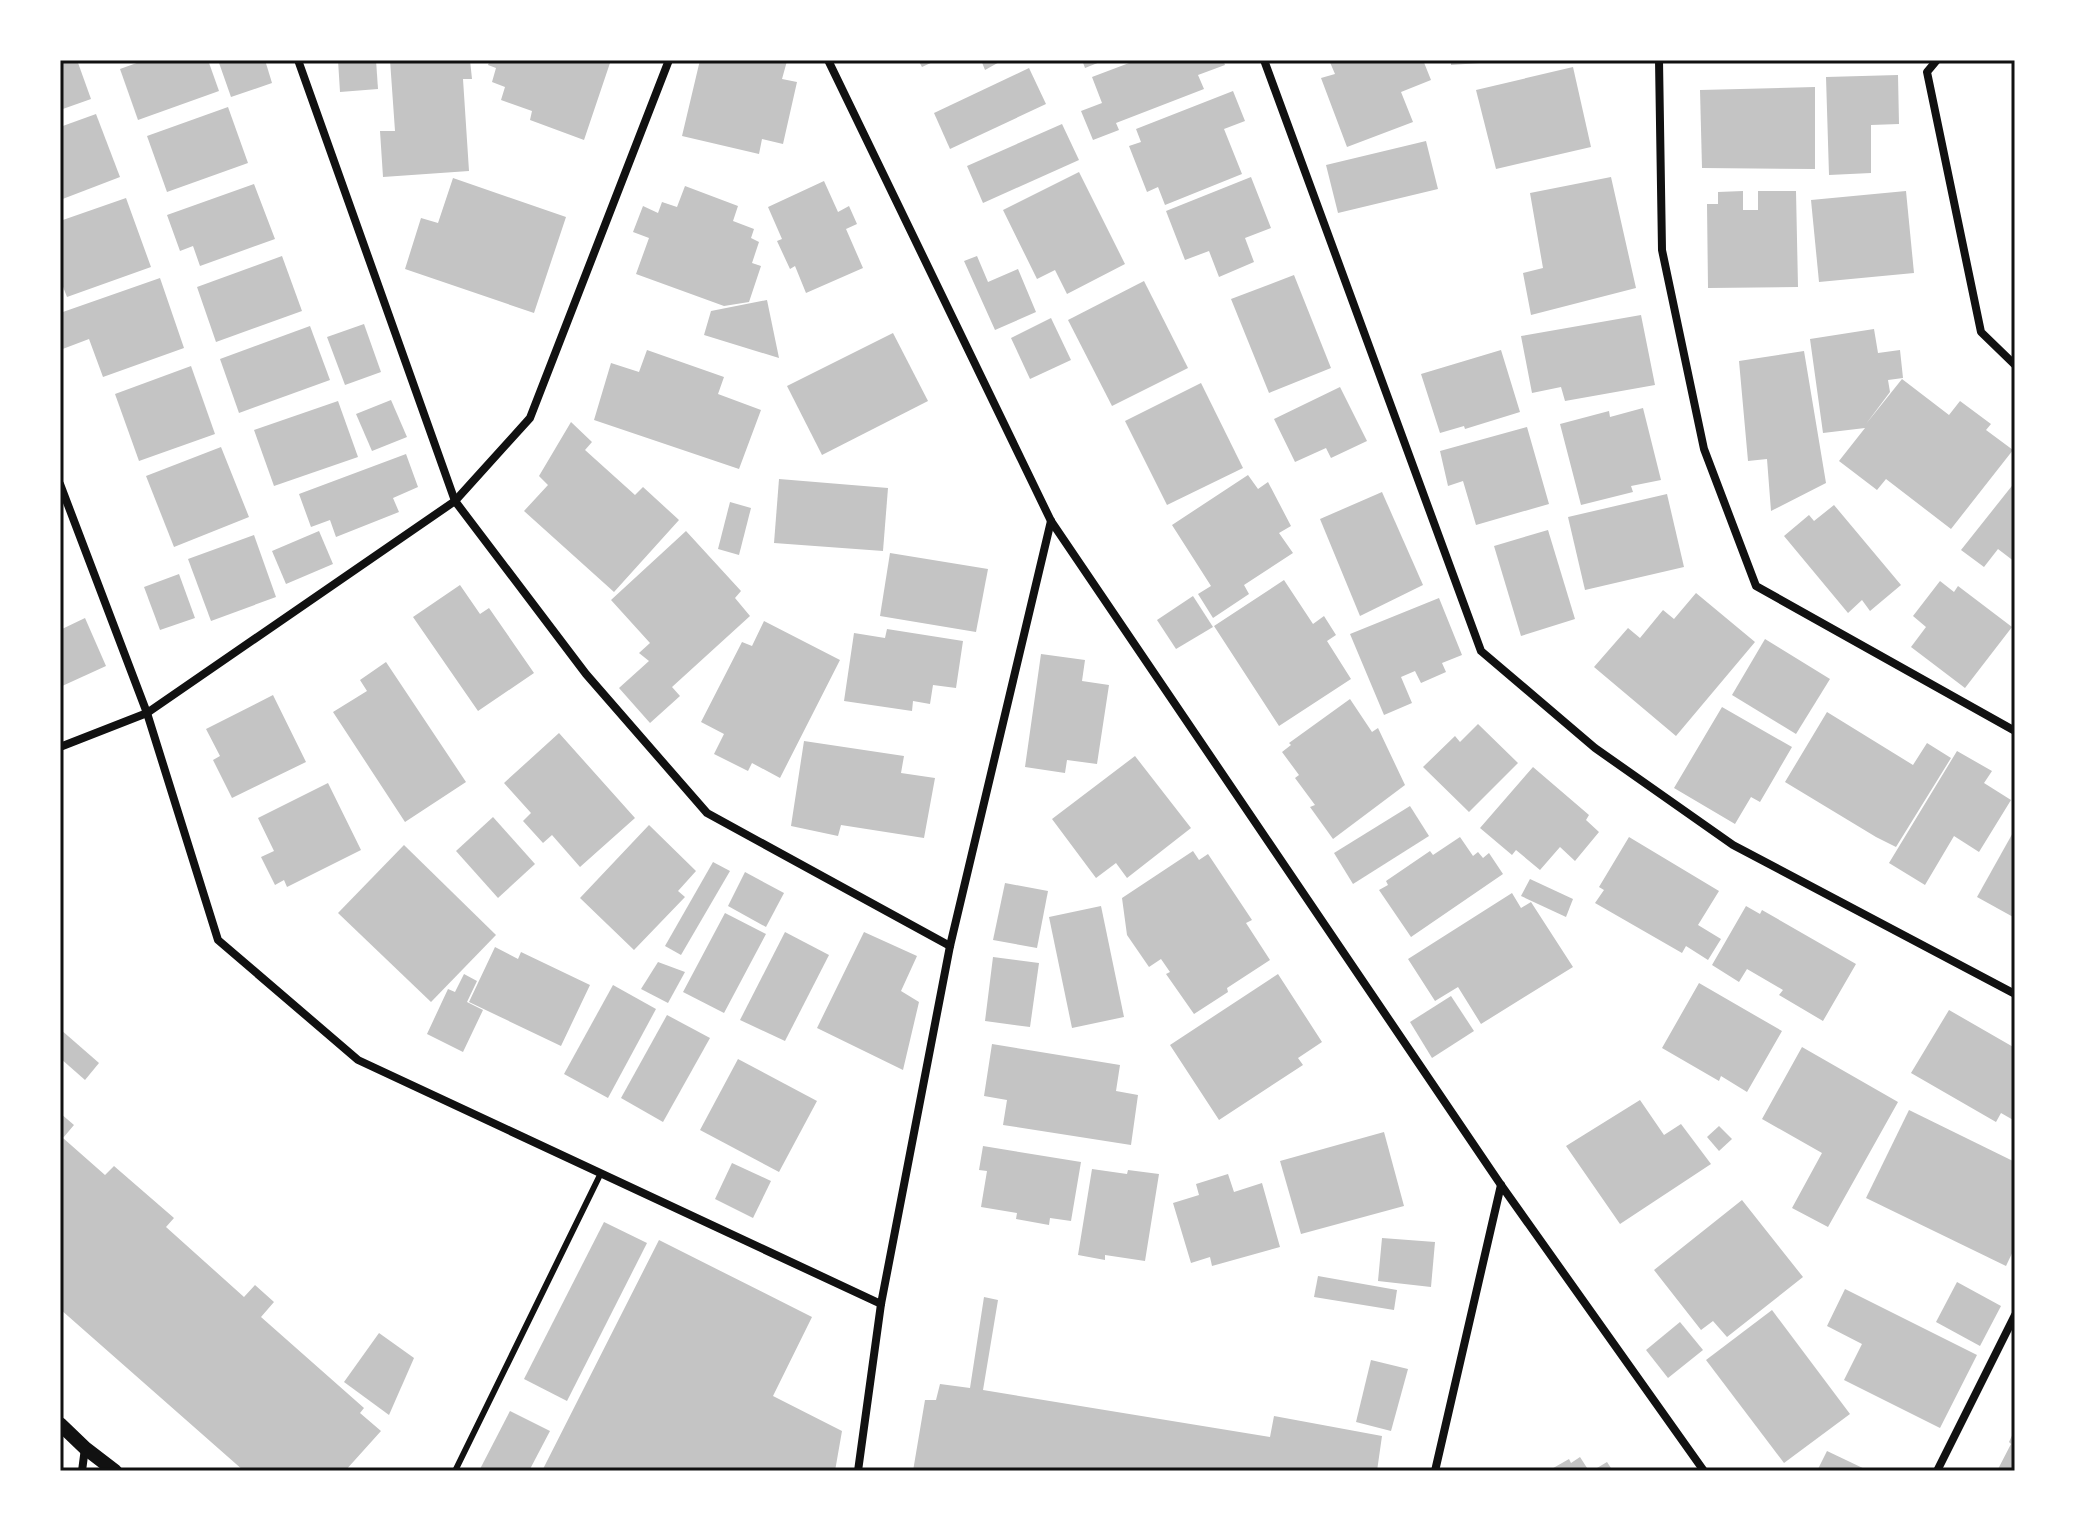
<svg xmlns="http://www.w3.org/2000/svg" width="2075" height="1531" viewBox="0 0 2075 1531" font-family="Signika,sans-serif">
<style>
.building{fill:#c4c4c4}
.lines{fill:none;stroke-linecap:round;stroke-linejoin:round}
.service{stroke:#111;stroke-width:6}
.minor{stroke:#111;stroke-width:8}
.tertiary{stroke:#111;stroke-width:14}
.neatline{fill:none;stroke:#111;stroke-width:3}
</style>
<rect width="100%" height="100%" fill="#fff"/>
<!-- building -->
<g class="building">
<path d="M60,60H77L91,99L60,110Z"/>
<path d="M145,60H208L219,91L138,120L120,69Z"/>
<path d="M218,60H265L272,83L231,97Z"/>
<path d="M338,60H376L378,89L340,92Z"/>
<path d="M390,60H470L472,79H463L469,171L383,177L380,131H395Z"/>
<path d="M490,60H611L584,140L530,120L532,111L501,100L505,87L492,82L496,68L488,65Z"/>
<path d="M700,60L787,61L782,79L797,82L783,144L762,139L759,154L682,136Z"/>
<path d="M918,60H937L922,67Z"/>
<path d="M981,60H1003L985,70Z"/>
<path d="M1082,60H1105L1085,68Z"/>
<path d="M1137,60H1223L1225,65L1198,75L1204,89L1116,123L1119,130L1093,140L1081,111L1102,103L1092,77Z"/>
<path d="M1329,60H1423L1431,80L1401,92L1413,122L1347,147L1321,78L1335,74Z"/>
<path d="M1451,60H1494V62L1451,65Z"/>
<path d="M1573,67L1591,147L1496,169L1476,90Z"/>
<path d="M1029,68L1046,104L950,149L934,113Z"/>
<path d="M1898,75L1899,124L1871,125V173L1829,175L1826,77Z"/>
<path d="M1815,87V169L1702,168L1700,90Z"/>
<path d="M1233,91L1245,121L1224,129L1242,174L1165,205L1158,187L1147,192L1129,146L1141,142L1136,129Z"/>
<path d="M228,107L248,163L167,192L147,136Z"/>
<path d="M96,114L120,177L60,200V127Z"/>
<path d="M1062,124L1079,160L983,203L967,166Z"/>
<path d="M1426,141L1438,189L1338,213L1326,165Z"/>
<path d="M1079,172L1125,264L1067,294L1055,270L1037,279L1003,210Z"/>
<path d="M1251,177L1271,228L1245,238L1254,262L1219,277L1209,251L1185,260L1166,211Z"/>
<path d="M1611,177L1636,288L1531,315L1523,273L1543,268L1530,193Z"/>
<path d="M453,178L566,217L534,313L405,269L421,218L438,223Z"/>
<path d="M824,181L838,212L849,206L857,224L846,229L863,268L806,293L795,266L790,269L777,241L782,239L768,207Z"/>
<path d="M254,184L275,239L200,266L193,246L180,251L167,215Z"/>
<path d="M685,186L738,206L733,221L754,229L751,238L759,242L752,263L761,266L749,302L724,306L636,274L649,238L633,232L643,206L658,213L662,202L677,207Z"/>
<path d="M1743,191V210H1758V191H1796L1798,287L1708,288L1707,204H1718V192Z"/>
<path d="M1906,191L1914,273L1819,282L1811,200Z"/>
<path d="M126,198L151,267L67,297L60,279V255L63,254L60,245V221Z"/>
<path d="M282,256L302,311L216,342L197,287Z"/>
<path d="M977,256L988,282L1018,269L1036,312L995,330L964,261Z"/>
<path d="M1294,275L1331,368L1269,393L1231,299Z"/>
<path d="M160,278L184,348L103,377L89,339L60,350V313Z"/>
<path d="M1144,281L1188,368L1112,406L1068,320Z"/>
<path d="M767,300L779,358L704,335L711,311Z"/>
<path d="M1641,315L1655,385L1565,401L1561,387L1532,393L1521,336Z"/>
<path d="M1051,318L1071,360L1030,379L1011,338Z"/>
<path d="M364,324L381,372L345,385L327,337Z"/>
<path d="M310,326L330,380L239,413L220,359Z"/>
<path d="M1874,329L1878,353L1900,350L1903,378L1888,380L1890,392L1866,424L1902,379L1949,415L1960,401L1991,424L1986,430L2013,450L1951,529L1886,479L1877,490L1839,461L1865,428L1823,433L1810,339Z"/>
<path d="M893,333L928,401L822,455L787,386Z"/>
<path d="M647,350L724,377L718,394L761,410L739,469L594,420L611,363L639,372Z"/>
<path d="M1501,350L1520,412L1465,429L1464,426L1440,433L1421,374Z"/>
<path d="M1804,351L1826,483L1771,511L1767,459L1748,461L1739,361Z"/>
<path d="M191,366L215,434L139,461L115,394Z"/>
<path d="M1201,383L1243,468L1167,505L1125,421Z"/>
<path d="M1340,387L1367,441L1331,458L1326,448L1295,462L1274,419Z"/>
<path d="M391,400L407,437L372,451L356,414Z"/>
<path d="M338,401L358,457L274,486L254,430Z"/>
<path d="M1643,408L1661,480L1631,486L1633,492L1581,505L1560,424L1609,411L1610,417Z"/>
<path d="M571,422L592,442L585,450L635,495L643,487L679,520L614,592L524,511L548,485L539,476Z"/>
<path d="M1527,427L1549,504L1476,525L1463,481L1448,486L1440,451Z"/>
<path d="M221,447L249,517L174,547L146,476Z"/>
<path d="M406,454L418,487L393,498L399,512L336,537L330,520L311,527L299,494Z"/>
<path d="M1248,475L1258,489L1268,482L1291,526L1279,533L1293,553L1244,585L1249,594L1213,618L1198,594L1211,586L1172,525Z"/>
<path d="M779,479L888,488L883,551L774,543Z"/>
<path d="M2015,482V562L1998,549L1984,567L1961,550Z"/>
<path d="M1382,492L1423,585L1360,616L1320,519Z"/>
<path d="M1667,494L1684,567L1585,590L1568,517Z"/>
<path d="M730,502L751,508L739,555L718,549Z"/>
<path d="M1834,505L1901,585L1870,611L1862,600L1848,613L1784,536L1809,515L1814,521Z"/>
<path d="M1548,530L1575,619L1521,636L1494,546Z"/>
<path d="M319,531L333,564L286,584L272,551Z"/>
<path d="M686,531L741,591L735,598L750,616L672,687L680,696L650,723L619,688L649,661L639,653L650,643L611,600Z"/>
<path d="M254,535L276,597L211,621L188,559Z"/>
<path d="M890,553L988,569L976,632L880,616Z"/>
<path d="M179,574L195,618L160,630L144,587Z"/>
<path d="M1284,580L1313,624L1324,616L1336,635L1327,641L1351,679L1279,726L1214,626Z"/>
<path d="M1940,581L1954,592L1958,586L2012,627L1965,688L1911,647L1926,627L1913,616Z"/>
<path d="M460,585L480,614L489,608L534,673L478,711L413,617Z"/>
<path d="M1696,593L1755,642L1676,736L1594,667L1628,628L1640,638L1663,610L1674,619Z"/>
<path d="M1193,596L1213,627L1176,649L1157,620Z"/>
<path d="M1439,598L1462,655L1442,663L1446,672L1421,683L1415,671L1401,677L1412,703L1384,715L1350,634Z"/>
<path d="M85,618L106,666L60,687V630Z"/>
<path d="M764,621L840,660L780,778L752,763L748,771L714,754L724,734L701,722L742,642L752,646Z"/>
<path d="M887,629L963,641L956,688L933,685L930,704L913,701L912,711L844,701L854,633L885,638Z"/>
<path d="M1765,639L1830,679L1796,734L1732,695Z"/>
<path d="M1041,654L1085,660L1082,681L1109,685L1097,764L1067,760L1065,773L1025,767Z"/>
<path d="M386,662L466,782L405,822L333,712L367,691L360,680Z"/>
<path d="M273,695L306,762L232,798L213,760L220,756L206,729Z"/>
<path d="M1350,699L1372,732L1378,728L1405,785L1333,839L1310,807L1315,805L1295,778L1299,775L1282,752L1291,745L1289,743Z"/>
<path d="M1722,707L1792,747L1760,802L1751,797L1735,824L1674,788Z"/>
<path d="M1827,712L1913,765L1927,743L1951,758L1896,847L1876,837L1785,782Z"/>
<path d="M1478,724L1518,763L1469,812L1423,767L1455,736L1460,742Z"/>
<path d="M559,733L635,818L580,867L552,835L543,843L523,821L531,813L504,783Z"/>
<path d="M804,741L904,756L901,773L935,778L924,838L841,825L838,836L791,826Z"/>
<path d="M1957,751L1992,771L1984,783L2011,800L1979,852L1954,836L1925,885L1889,863Z"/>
<path d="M1135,756L1191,828L1127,878L1116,863L1096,878L1052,819Z"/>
<path d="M1533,767L1589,815L1586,820L1599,832L1575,861L1560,847L1540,870L1516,850L1512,855L1480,828Z"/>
<path d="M328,783L361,850L287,887L284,880L275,885L261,857L274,851L258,818Z"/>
<path d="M1410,806L1429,836L1353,884L1334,853Z"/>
<path d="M493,817L535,864L498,898L456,851Z"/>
<path d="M649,825L696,871L678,891L685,897L634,950L580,898Z"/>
<path d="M2015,829V918L1977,897Z"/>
<path d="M1460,837L1473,856L1478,852L1483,858L1489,853L1503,874L1411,937L1379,890L1388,885L1386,881L1430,851L1433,855Z"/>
<path d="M1629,837L1719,891L1698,925L1721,939L1708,960L1686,946L1682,953L1595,903L1604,890L1599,887Z"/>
<path d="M404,845L496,935L431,1002L338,913Z"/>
<path d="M1193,851L1199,860L1208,854L1252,920L1246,923L1270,960L1227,988L1228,992L1194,1014L1166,974L1170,972L1161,959L1149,967L1127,935L1122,898Z"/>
<path d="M713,862L730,871L681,955L665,946Z"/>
<path d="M745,872L784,893L766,927L728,906Z"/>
<path d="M1530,879L1573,899L1566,917L1521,896Z"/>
<path d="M1005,883L1048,891L1037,948L993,940Z"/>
<path d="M1512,893L1521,908L1531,902L1573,967L1481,1024L1458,987L1435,1001L1408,959Z"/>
<path d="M1101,906L1124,1017L1072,1028L1049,917Z"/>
<path d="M1746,906L1760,914L1762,910L1856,964L1823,1021L1779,995L1783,990L1747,969L1739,982L1712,965Z"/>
<path d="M725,913L766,934L724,1013L683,992Z"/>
<path d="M785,932L829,955L785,1041L740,1020Z"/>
<path d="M864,932L917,956L901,991L919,1002L903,1070L817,1028Z"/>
<path d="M495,947L518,959L521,952L590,985L561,1046L469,1002Z"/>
<path d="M993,957L1039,963L1030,1027L985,1021Z"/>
<path d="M658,962L685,972L668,1003L641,989Z"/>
<path d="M464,974L477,981L467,1002L483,1010L463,1052L427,1034L448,989L455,992Z"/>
<path d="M1278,974L1322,1042L1298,1058L1303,1065L1219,1120L1170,1045Z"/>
<path d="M1699,983L1782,1031L1747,1092L1721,1076L1719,1081L1662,1048Z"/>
<path d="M613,985L656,1009L608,1098L564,1074Z"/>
<path d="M1451,996L1474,1031L1432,1058L1410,1022Z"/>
<path d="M1949,1010L2015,1048V1121L2001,1113L1996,1122L1911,1073Z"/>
<path d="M667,1015L710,1038L663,1122L621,1098Z"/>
<path d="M60,1029L99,1063L85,1080L60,1058Z"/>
<path d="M992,1044L1120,1065L1116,1091L1138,1095L1131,1145L1003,1125L1007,1100L984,1096Z"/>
<path d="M1802,1047L1898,1102L1828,1227L1792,1208L1822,1153L1762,1119Z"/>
<path d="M738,1059L817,1101L779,1172L700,1130Z"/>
<path d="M1640,1100L1664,1135L1681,1124L1711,1164L1620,1224L1566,1146Z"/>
<path d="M1909,1110L2015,1162V1247L2006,1266L1866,1198Z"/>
<path d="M60,1113L74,1125L63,1138L105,1175L114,1166L174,1218L166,1227L244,1297L255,1285L274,1302L261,1317L364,1408L360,1413L381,1431L345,1471H244L60,1309Z"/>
<path d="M1719,1126L1732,1139L1719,1151L1707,1137Z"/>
<path d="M1384,1132L1404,1206L1301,1234L1280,1161Z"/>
<path d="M983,1146L1081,1162L1071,1221L1050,1218L1049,1225L1016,1219L1017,1213L981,1207L987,1171L979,1170Z"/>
<path d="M732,1163L771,1181L753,1218L715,1199Z"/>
<path d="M1092,1169L1127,1174L1128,1170L1159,1174L1145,1261L1105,1255V1260L1078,1255Z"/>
<path d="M1228,1174L1234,1192L1262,1183L1280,1247L1212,1266L1210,1257L1191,1263L1173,1203L1199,1195L1196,1184Z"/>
<path d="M1742,1200L1803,1277L1727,1337L1713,1321L1701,1330L1654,1270Z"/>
<path d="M604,1222L647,1243L567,1401L524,1379Z"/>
<path d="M1382,1238L1435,1242L1431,1287L1378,1281Z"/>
<path d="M659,1240L812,1317L773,1396L842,1431L835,1471H542Z"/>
<path d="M1318,1276L1397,1290L1394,1310L1314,1297Z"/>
<path d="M1957,1282L2001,1306L1980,1346L1936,1322Z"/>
<path d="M1845,1289L1977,1355L1940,1428L1844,1380L1862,1344L1827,1326Z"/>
<path d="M984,1297L998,1300L983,1390L1270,1437L1274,1416L1382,1436L1377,1471H913L925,1400H936L940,1384L970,1388Z"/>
<path d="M1772,1310L1850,1414L1784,1463L1706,1360Z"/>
<path d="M1680,1322L1703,1350L1668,1378L1646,1350Z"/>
<path d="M379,1333L414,1358L389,1415L344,1382Z"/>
<path d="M1371,1360L1408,1369L1391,1431L1356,1422Z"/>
<path d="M510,1411L550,1431L529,1471H479Z"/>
<path d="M2015,1429V1471H1997L2011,1444L2009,1442Z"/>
<path d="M1827,1451L1869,1471H1817Z"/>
<path d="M1580,1457L1589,1471H1548L1569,1459L1571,1463Z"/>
<path d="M1607,1462L1613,1471H1592Z"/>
</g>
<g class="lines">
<!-- service -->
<path class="service" d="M455,1471L600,1175"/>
<!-- minor -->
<g class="minor">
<path d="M298,60L455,501L586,674L707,813L950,946"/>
<path d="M828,60L1051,521L1501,1185L1704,1471"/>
<path d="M1264,60L1481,651L1595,748L1733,845L2015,994"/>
<path d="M1659,60L1662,250L1704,449L1756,586L2015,731"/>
<path d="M1937,60L1927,72L1981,332L2015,365"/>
<path d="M60,484L147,713L218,940L358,1060L881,1304"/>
<path d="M60,747L147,713L455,501L530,418L669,60"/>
<path d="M82,1471L85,1448"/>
<path d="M858,1471L881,1304L950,946L1051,521"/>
<path d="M1435,1471L1501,1185"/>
<path d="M1937,1471L2015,1315"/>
</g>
<!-- tertiary -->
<path class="tertiary" d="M60,1424L85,1448L115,1471"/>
</g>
<!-- border -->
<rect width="2075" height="1531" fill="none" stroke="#ffffff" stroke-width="124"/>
<rect x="62" y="62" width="1951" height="1407" class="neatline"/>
</svg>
